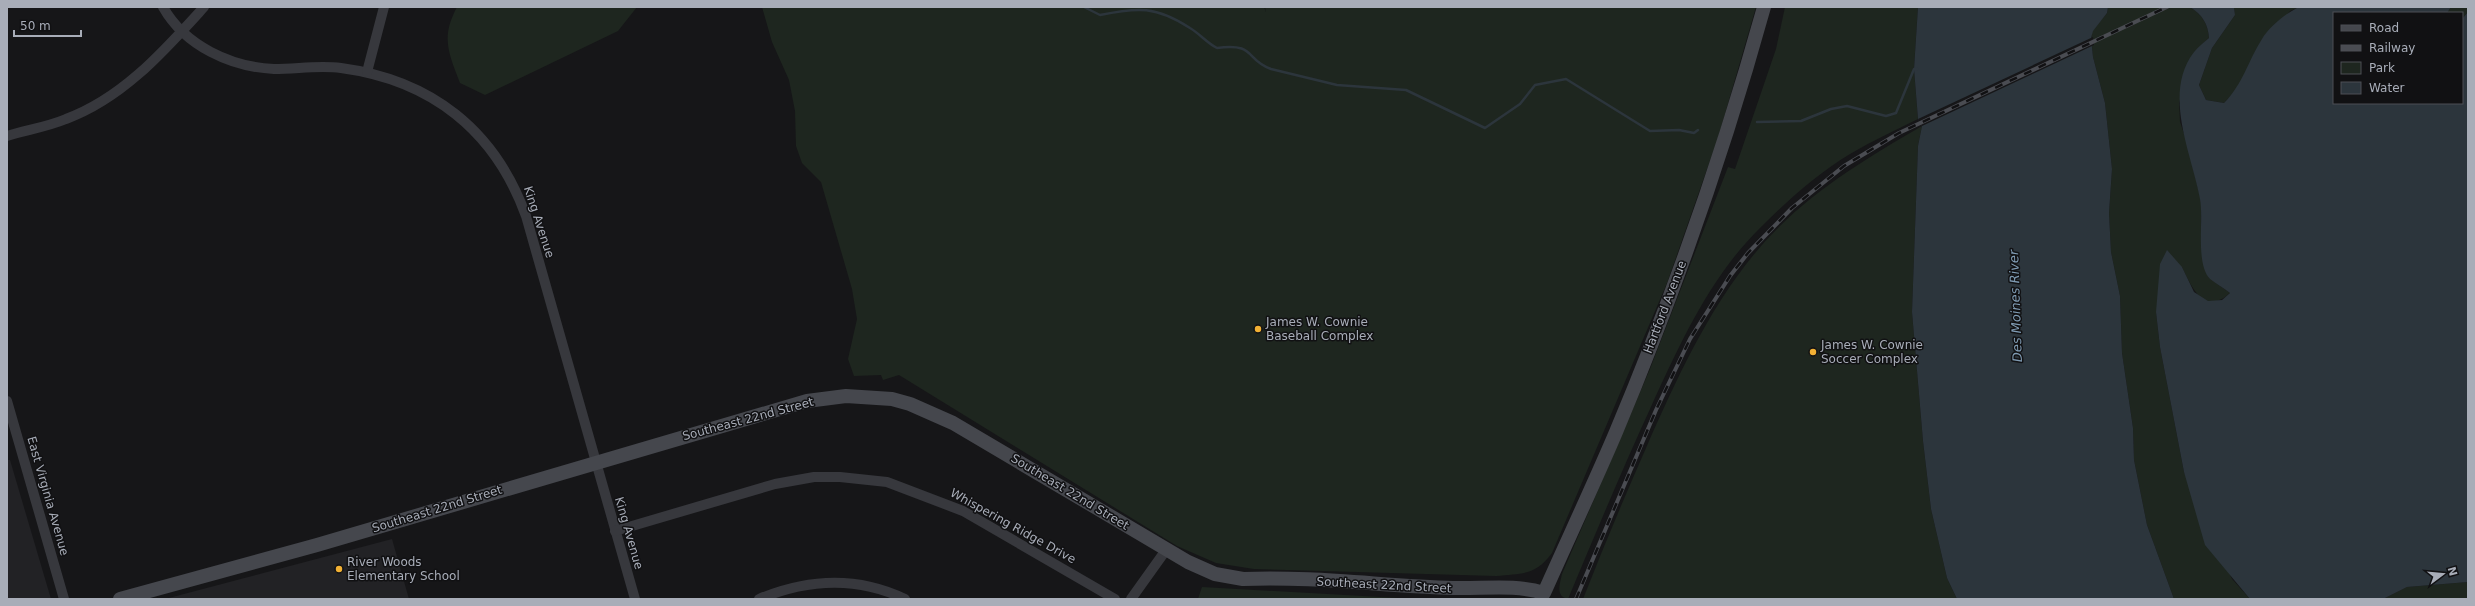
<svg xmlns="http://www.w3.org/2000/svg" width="2475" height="606" viewBox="0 0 2475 606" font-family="'DejaVu Sans',sans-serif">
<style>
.built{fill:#222225}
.green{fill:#1e261f}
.water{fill:#2c353c}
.pier{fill:#161618}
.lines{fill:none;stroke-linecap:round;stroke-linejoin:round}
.stream{stroke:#2c353c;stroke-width:2.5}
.street{stroke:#37383d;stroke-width:10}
.secondary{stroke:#45474d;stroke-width:14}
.rail-casing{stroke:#4a4c52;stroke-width:4}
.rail{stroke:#111113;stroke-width:2.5;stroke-dasharray:8;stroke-linecap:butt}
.poi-dot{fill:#f2b134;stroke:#111113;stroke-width:1.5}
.labels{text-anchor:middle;stroke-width:3;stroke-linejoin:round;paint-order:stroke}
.street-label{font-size:12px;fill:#a8adb8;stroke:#111113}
.poi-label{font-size:12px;fill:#a8adb8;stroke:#111113;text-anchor:start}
.water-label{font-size:13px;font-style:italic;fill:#7f9bb3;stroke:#111113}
</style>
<rect width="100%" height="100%" fill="#161618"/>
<!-- built -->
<g class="built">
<path d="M7,460H10L51,599H7Z"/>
<path d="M392,539L409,599H165Z"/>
</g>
<!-- green -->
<g class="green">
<path d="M457,7H637L618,31L485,95L460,83C448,52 441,37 457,7Z"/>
<path d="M762,7H1264L1266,12L1265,7H1756L1718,138L1667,283L1552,553C1535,576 1522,573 1496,576L1254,569L1216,563L1177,546L899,375L883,380L881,375L854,376L848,359L857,319L852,289L821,182L802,163L796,146L795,111L789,80L772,42Z"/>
<path d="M1785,7H1918L1914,69L1918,119C1896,130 1872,141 1850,154C1817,174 1787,201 1760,228C1709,278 1679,346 1650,409C1621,472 1595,535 1568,599C1555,597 1560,583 1562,574L1650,369L1728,167L1735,169L1776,49Z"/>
<path d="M2108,7H2190C2202,15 2208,23 2209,38L2194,52L2179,103L2180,122L2187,142L2201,201V225L2209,278L2230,293C2204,316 2192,288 2182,267L2156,312L2160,347L2184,472L2232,579L2250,599H2174L2147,525L2134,460L2133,428L2122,353L2120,296L2111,252L2109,213L2112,169L2105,103L2093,57L2091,38L2092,31L2107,13Z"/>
<path d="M2234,7H2299L2290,11L2250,65L2238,88L2224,103L2206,100L2199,85L2212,48L2235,15Z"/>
<path d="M2451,7H2468V12L2462,19V13H2447Z"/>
<path d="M1922,126L1918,146L1912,312L1923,441L1931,509L1947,578L1957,599H1583C1603,548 1624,498 1646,448C1680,371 1718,287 1779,227C1820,186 1872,155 1922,126Z"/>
<path d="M2468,582V599H2383L2407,587Z"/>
<path d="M1202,587L1416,599H1198Z"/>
</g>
<!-- water -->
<g class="water">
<path d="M1918,7H2108L2107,13L2093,31L2091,38L2093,57L2105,103L2112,169L2109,213L2111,252L2120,296L2122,353L2133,428L2134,460L2147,525L2174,599H1957L1947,578L1931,509L1923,441L1912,312L1918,146L1922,126L1918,119L1914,69Z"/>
<path d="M2190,7H2234L2235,15L2212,48L2199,85L2206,100L2224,103C2243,84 2248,61 2262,39C2269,27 2286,13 2299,7H2451L2447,13H2334V103H2462V19L2468,12V582L2407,587L2383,599H2250L2205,545L2184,472L2160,347L2156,312L2160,264L2167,250L2182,267L2194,292L2208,301L2222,300L2230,293C2224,288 2216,284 2210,279C2195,263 2204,220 2200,199C2192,154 2162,94 2194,52C2198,47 2204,42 2209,38C2208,23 2202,15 2190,7Z"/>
</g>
<!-- pier -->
<path class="pier" d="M2093,37L2094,45L1922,126L1918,119Z"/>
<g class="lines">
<!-- stream -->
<g class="stream">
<path d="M1084,7L1100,15C1138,7 1156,6 1190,28C1200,34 1207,43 1217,48C1257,43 1244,59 1271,69L1337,85L1406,90L1485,128L1520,104L1535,85L1566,79L1650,131L1679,130L1694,133L1698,130"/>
<path d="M1757,122L1801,121L1831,109L1847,106L1886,116L1896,113L1914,69H1917"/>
</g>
<!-- street -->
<g class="street">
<path d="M163,7C185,46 231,67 274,69C297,69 319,65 341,68C431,80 495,130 526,216L635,599"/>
<path d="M367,72L384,7"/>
<path d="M7,136C26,130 47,127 66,119C123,98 164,51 204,7"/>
<path d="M7,401L64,599"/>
<path d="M615,531L775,484L814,477H840L887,482L963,511L1115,599"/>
<path d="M759,599C807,579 857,576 905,599"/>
<path d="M1131,599L1166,550"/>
</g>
<!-- secondary -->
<path class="secondary" d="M120,599L317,545L807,401L846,396L892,399L910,404L953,423L1188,562L1215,574L1243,579C1313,576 1384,586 1453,588C1483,589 1515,584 1544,593C1568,539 1593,486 1616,432C1674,294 1724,151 1764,7"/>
<!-- rail casing -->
<g class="rail-casing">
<path id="rail" d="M1576,599L1656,410L1690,339L1730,276L1748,253L1792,208L1844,166L1899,133L2167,7"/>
</g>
<!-- rail -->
<use href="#rail" class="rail"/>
</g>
<!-- markers -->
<g class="poi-dot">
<circle cx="1258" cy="329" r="4"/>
<circle cx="1813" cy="352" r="4"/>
<circle cx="339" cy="569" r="4"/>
</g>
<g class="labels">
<!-- street labels -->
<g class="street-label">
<text transform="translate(539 222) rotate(72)" y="4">King Avenue</text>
<text transform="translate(1665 307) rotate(-69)" y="4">Hartford Avenue</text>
<text transform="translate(748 419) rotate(-15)" y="4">Southeast 22nd Street</text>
<text transform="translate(1070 492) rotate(31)" y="4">Southeast 22nd Street</text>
<text transform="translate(48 496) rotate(74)" y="4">East Virginia Avenue</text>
<text transform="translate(437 509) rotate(-17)" y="4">Southeast 22nd Street</text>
<text transform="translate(1013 526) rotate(29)" y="4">Whispering Ridge Drive</text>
<text transform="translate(629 533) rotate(74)" y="4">King Avenue</text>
<text transform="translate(1384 585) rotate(3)" y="4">Southeast 22nd Street</text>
</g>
<!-- poi labels -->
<g class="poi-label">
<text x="1266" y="326">James W. Cownie<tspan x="1266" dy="14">Baseball Complex</tspan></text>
<text x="1821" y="349">James W. Cownie<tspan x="1821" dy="14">Soccer Complex</tspan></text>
<text x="347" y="566">River Woods<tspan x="347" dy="14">Elementary School</tspan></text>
</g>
<!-- water labels -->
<g class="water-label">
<text transform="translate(2015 306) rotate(-92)" y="5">Des Moines River</text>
</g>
</g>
<!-- border -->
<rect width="2475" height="606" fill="none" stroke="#a8adb8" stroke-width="16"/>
<!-- legend -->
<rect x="2333" y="12" width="130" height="92" fill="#111113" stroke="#4d4f55"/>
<rect x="2341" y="25" width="20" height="6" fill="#45474d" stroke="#4d4f55"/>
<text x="2369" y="32" font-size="12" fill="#a8adb8">Road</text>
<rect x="2341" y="45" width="20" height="6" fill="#4a4c52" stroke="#4d4f55"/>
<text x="2369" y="52" font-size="12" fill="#a8adb8">Railway</text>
<rect x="2341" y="62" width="20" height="12" fill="#1e261f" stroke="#4d4f55"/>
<text x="2369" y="72" font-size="12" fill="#a8adb8">Park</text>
<rect x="2341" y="82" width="20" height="12" fill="#2c353c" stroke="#4d4f55"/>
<text x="2369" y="92" font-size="12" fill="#a8adb8">Water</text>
<!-- north arrow -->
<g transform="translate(2443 574) rotate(74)" stroke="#111113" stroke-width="3" paint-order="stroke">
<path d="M0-3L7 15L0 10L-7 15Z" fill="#a8adb8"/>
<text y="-6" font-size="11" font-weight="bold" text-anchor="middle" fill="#a8adb8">N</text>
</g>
<!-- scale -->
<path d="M14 30v6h67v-6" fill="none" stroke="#a8adb8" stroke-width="2"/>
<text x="20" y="30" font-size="12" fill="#a8adb8" stroke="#111113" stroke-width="3" paint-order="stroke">50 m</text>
</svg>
